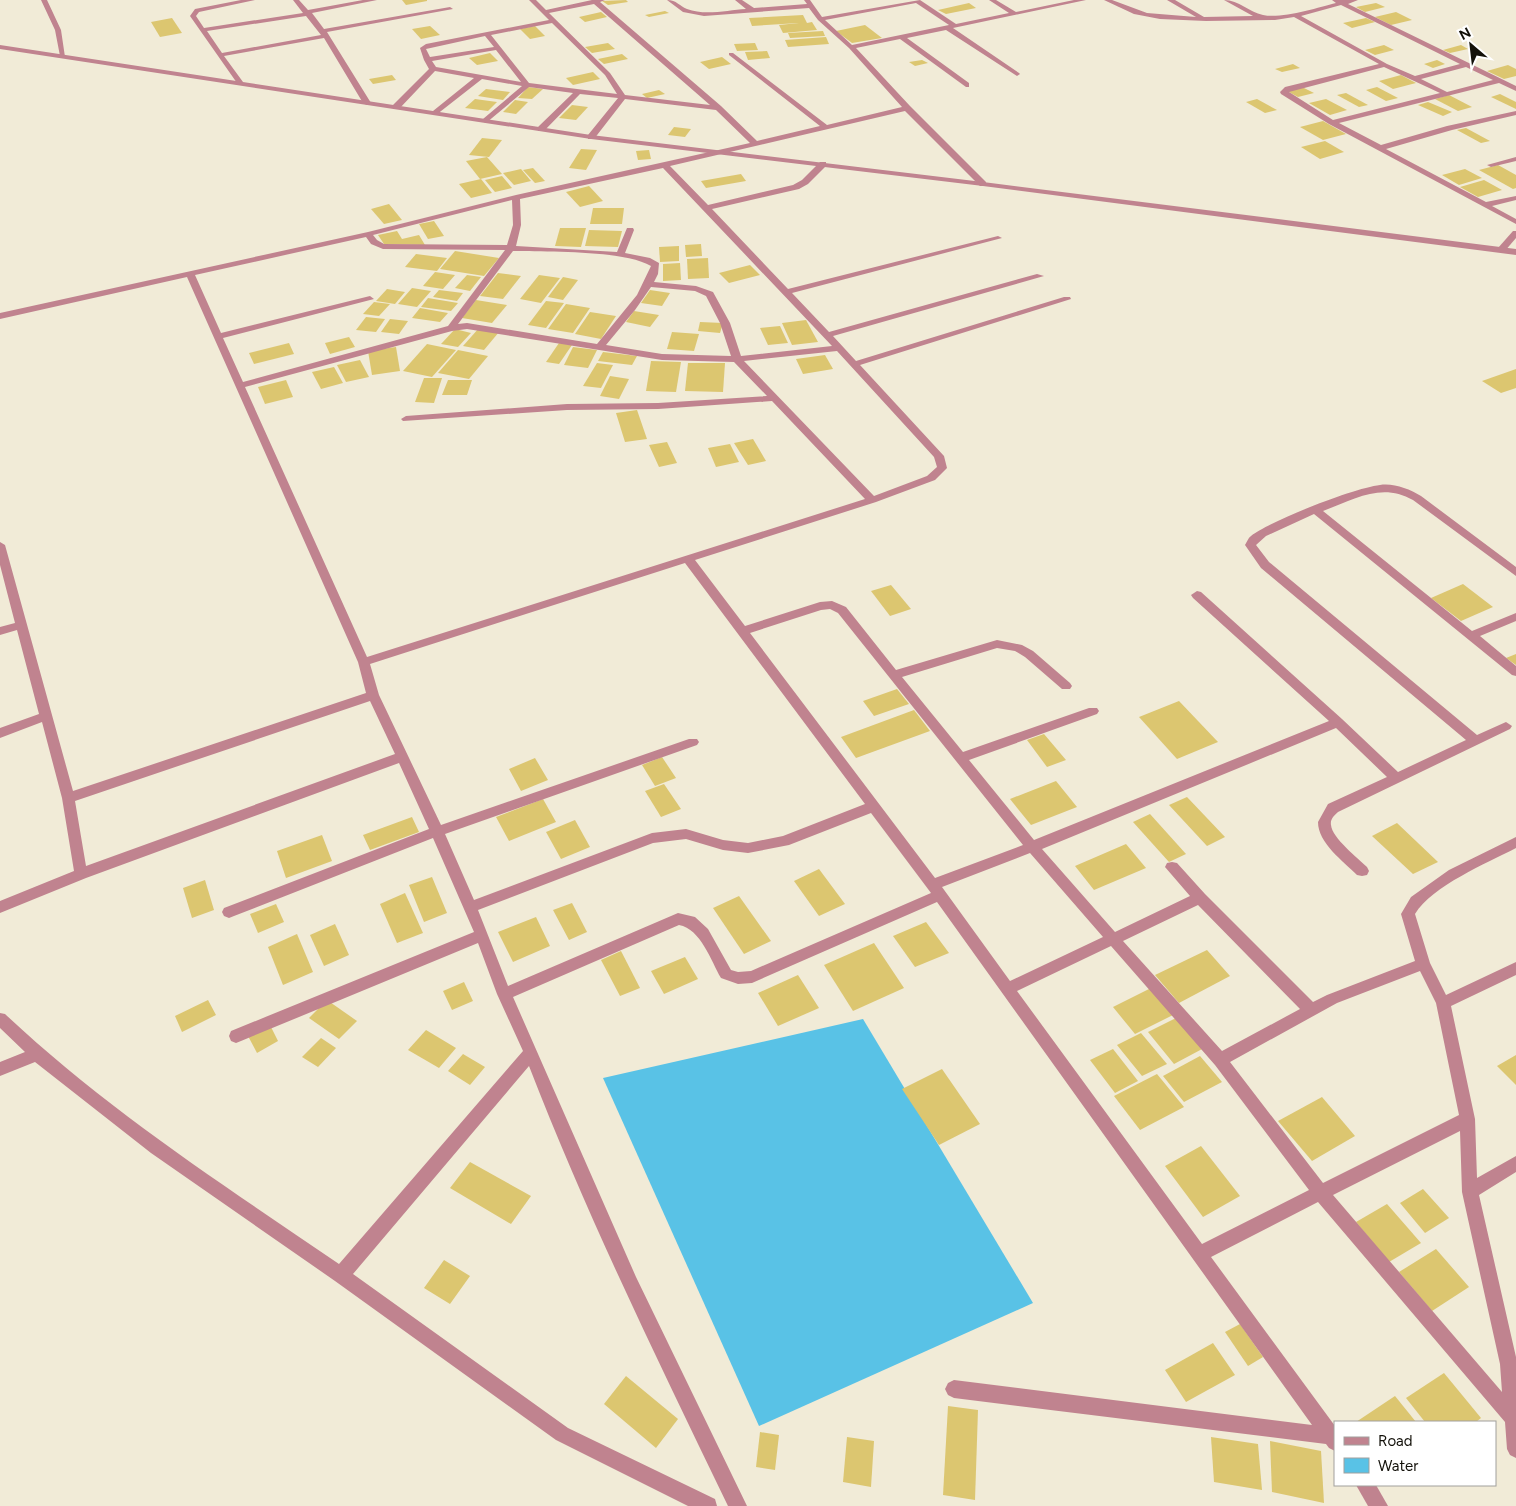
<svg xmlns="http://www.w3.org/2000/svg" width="1516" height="1506" viewBox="0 0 1516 1506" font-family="Figtree,sans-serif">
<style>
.water{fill:#59c2e6}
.building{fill:#dcc670}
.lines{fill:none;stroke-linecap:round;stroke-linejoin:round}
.minor{fill:#c0838f;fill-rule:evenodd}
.tertiary{fill:#c0838f;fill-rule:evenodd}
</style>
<rect width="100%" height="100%" fill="#f1ebd7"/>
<!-- water -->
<path class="water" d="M863,1019L1033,1303L759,1426L603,1078Z"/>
<!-- building -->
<g class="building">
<path d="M402,0H427V1L406,5Z"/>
<path d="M626,0L628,2L608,5L602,1Z"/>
<path d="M969,3L976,8L946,14L938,10Z"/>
<path d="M1376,3L1385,7L1365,12L1356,7Z"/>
<path d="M665,11L669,13L649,17L645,15Z"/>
<path d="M601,12L607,17L585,22L579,17Z"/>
<path d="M1396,12L1412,20L1391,25L1375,17Z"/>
<path d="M803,15L807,23L812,22L817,30L783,33L779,25L799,23L752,26L749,18Z"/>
<path d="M172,18L182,33L160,37L151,22Z"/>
<path d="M1366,18L1375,22L1352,28L1343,23Z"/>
<path d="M865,25L882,38L852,43L836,31Z"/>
<path d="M430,26L440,35L421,39L412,29Z"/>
<path d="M535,26L545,36L530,39L520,29Z"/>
<path d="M823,31L825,36L790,38L788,33Z"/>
<path d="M826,37L829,44L788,47L785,40Z"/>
<path d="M608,43L615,49L592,53L585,47Z"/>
<path d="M755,43L758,50L737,51L734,44Z"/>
<path d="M1384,45L1394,50L1375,55L1365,50Z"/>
<path d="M1461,45L1468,49L1450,53L1443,50Z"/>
<path d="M767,51L770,58L748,60L745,52Z"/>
<path d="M490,53L498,61L477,65L469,58Z"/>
<path d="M622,54L628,59L604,64L598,59Z"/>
<path d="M722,57L731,64L709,69L700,62Z"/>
<path d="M922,60L928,63L915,66L909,62Z"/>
<path d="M1437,60L1445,64L1433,68L1424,64Z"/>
<path d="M1293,64L1300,68L1282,72L1275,69Z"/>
<path d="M1508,65L1516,69V76L1504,79L1487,71Z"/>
<path d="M593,72L600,79L573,85L566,78Z"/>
<path d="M392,75L396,80L373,84L369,79Z"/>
<path d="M1401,75L1416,83L1393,89L1379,81Z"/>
<path d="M528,87L543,89L532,99L518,98Z"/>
<path d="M1302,87L1314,93L1298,97L1287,91Z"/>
<path d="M1377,87L1398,98L1386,101L1366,90Z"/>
<path d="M486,89L510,92L503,100L478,96Z"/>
<path d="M659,90L665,94L647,98L642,94Z"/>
<path d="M1346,93L1368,105L1359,107L1337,95Z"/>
<path d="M1500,94L1516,102V109L1491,97Z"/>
<path d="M1449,95L1472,107L1458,111L1435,99Z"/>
<path d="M475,99L497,102L488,111L465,108Z"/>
<path d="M1257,99L1277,110L1265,113L1246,102Z"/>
<path d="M1326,99L1347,110L1330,115L1309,103Z"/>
<path d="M515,100L528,102L516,114L503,112Z"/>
<path d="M1428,102L1452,112L1443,116L1418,105Z"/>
<path d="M572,105L588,107L576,120L559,118Z"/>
<path d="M1323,121L1346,134L1323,140L1300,127Z"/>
<path d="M674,127L691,129L685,137L668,135Z"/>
<path d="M1466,128L1490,141L1481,143L1457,130Z"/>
<path d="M482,138L502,140L489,157L469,155Z"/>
<path d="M1325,141L1344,152L1320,159L1301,147Z"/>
<path d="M581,149L597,150L586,170L569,168Z"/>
<path d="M649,150L651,159L638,160L636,151Z"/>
<path d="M487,157L502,174L480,179L466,161Z"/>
<path d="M1498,165L1516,175V188L1513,189L1479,170Z"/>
<path d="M533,168L545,181L535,183L523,170Z"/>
<path d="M521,169L531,181L514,185L503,173Z"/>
<path d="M1465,169L1482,178L1459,185L1442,175Z"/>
<path d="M741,174L746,181L706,188L701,181Z"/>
<path d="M502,176L512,188L495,192L485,180Z"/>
<path d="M481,179L492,193L471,198L459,184Z"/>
<path d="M1484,180L1502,190L1478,197L1460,187Z"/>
<path d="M589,186L603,201L580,207L566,192Z"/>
<path d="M389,204L402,220L384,224L371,209Z"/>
<path d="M593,208H624L622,224H590Z"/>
<path d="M434,221L444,236L428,239L419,224Z"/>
<path d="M560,228H586L581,247L555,246Z"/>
<path d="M589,230L622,231L618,247L585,246Z"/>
<path d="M397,231L402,239L419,235L425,245L384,244L378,235Z"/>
<path d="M701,244L702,256L686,257L685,245Z"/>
<path d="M679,246V261L660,262L659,247Z"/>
<path d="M455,251L499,258L484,276L440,269Z"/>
<path d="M416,254L447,258L437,271L405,267Z"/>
<path d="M708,258L709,278L688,279L687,259Z"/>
<path d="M680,263L681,280L663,281V264Z"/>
<path d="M750,265L760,275L729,283L719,273Z"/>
<path d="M435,272L455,275L443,289L423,286Z"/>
<path d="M498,273L521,276L503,299L480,296Z"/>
<path d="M467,275L481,277L470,291L455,288Z"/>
<path d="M539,275L560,278L541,303L520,299Z"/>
<path d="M563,277L578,280L563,300L548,297Z"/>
<path d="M412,288L431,291L417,307L398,304Z"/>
<path d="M387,289L405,292L395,304L376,301Z"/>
<path d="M439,290L463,293L457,301L433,297Z"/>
<path d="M650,290L670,293L662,306L641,303Z"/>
<path d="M428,298L458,303L451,311L421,307Z"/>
<path d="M476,300L507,305L492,323L462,318Z"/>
<path d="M546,301L564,303L546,328L528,325Z"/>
<path d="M374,302L390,304L379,316L363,314Z"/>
<path d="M566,304L590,308L573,333L548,329Z"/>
<path d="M420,308L448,313L440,322L412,318Z"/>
<path d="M634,311L659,315L650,327L626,322Z"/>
<path d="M590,312L616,316L601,339L575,334Z"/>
<path d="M366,317L385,319L376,332L356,330Z"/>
<path d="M390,319L408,321L399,334L381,332Z"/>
<path d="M806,320L818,342L792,345L782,323Z"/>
<path d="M700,322L723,323L720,333L698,331Z"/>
<path d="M780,326L788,343L768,345L760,328Z"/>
<path d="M479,328L499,332L484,350L463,346Z"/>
<path d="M455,329L471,333L458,347L441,344Z"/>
<path d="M672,332L699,334L694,351L667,349Z"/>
<path d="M349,337L355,347L330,354L325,343Z"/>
<path d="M289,343L294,354L254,364L249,353Z"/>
<path d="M559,343L572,345L559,364L546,362Z"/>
<path d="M427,344L456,350L432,377L403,371Z"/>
<path d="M396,347L400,371L372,375L368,351Z"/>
<path d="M573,347L597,350L588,368L564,365Z"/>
<path d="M458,350L488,356L469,379L438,373Z"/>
<path d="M603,352L637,356L632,365L598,361Z"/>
<path d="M825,355L833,369L803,374L796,359Z"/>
<path d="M360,360L369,377L346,382L337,365Z"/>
<path d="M651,361L681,362L676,392L646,391Z"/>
<path d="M597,363L613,365L601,388L583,386Z"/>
<path d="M688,363H725L723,392L685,391Z"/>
<path d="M334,367L343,383L321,389L312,372Z"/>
<path d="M1516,369V388L1501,393L1482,381Z"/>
<path d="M610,376L629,379L619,399L600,396Z"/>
<path d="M424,378H442L434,403L415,402Z"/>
<path d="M286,380L293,397L265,404L258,387Z"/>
<path d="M448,380H472L467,395H442Z"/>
<path d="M637,410L647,439L625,442L616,413Z"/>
<path d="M753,439L766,461L748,465L734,443Z"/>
<path d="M667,442L677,463L659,467L649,445Z"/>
<path d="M730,444L739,462L716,467L708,448Z"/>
<path d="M1463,584L1493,607L1461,621L1431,598Z"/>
<path d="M891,585L911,609L890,616L871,591Z"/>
<path d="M1516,654V665L1506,658Z"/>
<path d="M897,689L909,704L874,716L863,701Z"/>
<path d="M1179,701L1218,742L1177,759L1139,717Z"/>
<path d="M914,710L930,731L856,758L841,737Z"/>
<path d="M1044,734L1066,760L1047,767L1027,740Z"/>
<path d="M662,757L676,778L655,786L642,765Z"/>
<path d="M535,758L548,780L521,791L509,769Z"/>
<path d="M1056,781L1077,807L1031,825L1010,799Z"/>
<path d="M664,784L681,809L661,817L645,791Z"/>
<path d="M1187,797L1225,837L1207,846L1169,805Z"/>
<path d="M543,799L556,822L509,841L496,817Z"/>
<path d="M1150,814L1186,854L1169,862L1133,822Z"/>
<path d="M412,817L419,832L370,850L363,835Z"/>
<path d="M575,820L590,847L561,859L546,832Z"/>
<path d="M1397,823L1438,862L1413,874L1372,836Z"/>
<path d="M322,835L332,861L286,878L277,851Z"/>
<path d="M1126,844L1146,868L1094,890L1075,866Z"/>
<path d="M819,869L845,904L819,916L794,881Z"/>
<path d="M432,877L447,913L424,922L409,885Z"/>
<path d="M205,880L214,910L192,918L183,888Z"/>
<path d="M405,893L423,933L397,943L380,904Z"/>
<path d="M739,896L771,941L744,954L713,908Z"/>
<path d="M572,903L587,932L569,940L553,910Z"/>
<path d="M276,904L284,922L258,933L250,914Z"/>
<path d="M536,917L550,946L513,962L498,932Z"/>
<path d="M926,922L949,953L915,967L893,936Z"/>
<path d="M335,924L349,955L324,966L310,935Z"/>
<path d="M297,934L313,972L283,985L268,947Z"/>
<path d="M874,943L904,988L853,1011L824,965Z"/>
<path d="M1207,950L1230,976L1179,1003L1155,975Z"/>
<path d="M621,951L640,988L620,996L601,960Z"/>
<path d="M685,957L698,979L664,994L651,971Z"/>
<path d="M798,975L819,1008L778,1026L758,993Z"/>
<path d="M464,982L473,1001L452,1010L443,991Z"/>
<path d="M1153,987L1175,1014L1135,1034L1113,1007Z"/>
<path d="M208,1000L216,1015L182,1032L175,1016Z"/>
<path d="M327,1000L357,1021L339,1039L309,1018Z"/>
<path d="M1178,1017L1204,1048L1174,1064L1148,1032Z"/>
<path d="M270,1025L278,1041L257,1053L248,1036Z"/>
<path d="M426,1030L456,1048L439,1068L408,1050Z"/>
<path d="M1141,1033L1167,1064L1142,1076L1117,1045Z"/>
<path d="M321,1038L336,1048L318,1067L302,1057Z"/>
<path d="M1113,1049L1138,1081L1115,1093L1090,1060Z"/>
<path d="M463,1054L485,1067L470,1085L448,1071Z"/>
<path d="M1516,1055V1085L1497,1066Z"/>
<path d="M1200,1056L1222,1082L1184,1102L1163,1076Z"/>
<path d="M942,1069L980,1124L939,1145L902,1089Z"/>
<path d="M1157,1074L1184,1107L1140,1130L1114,1096Z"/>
<path d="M1322,1097L1355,1136L1312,1161L1278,1121Z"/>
<path d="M1201,1146L1240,1196L1203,1217L1165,1166Z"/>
<path d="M470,1162L531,1196L511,1224L450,1188Z"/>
<path d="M1423,1189L1449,1218L1425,1233L1400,1203Z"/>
<path d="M1387,1204L1421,1243L1389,1262L1356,1222Z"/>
<path d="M1436,1249L1469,1287L1432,1311L1399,1272Z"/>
<path d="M444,1260L470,1276L450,1304L424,1288Z"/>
<path d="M1240,1324L1263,1357L1248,1366L1225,1332Z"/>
<path d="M1213,1343L1235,1375L1186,1402L1165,1370Z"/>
<path d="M1444,1373L1481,1418L1476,1422H1425L1406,1398Z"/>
<path d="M626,1376L678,1419L656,1448L604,1404Z"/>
<path d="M1395,1396L1416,1422H1356Z"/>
<path d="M948,1406L978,1410L975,1500L943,1495Z"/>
<path d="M760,1432L779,1435L775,1470L756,1467Z"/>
<path d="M847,1437L874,1441L871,1487L843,1482Z"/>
<path d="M1211,1437L1258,1444L1262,1490L1214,1482Z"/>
<path d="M1270,1441L1321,1451L1324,1503L1272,1492Z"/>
</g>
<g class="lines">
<!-- minor -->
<g class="minor">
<path d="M41,0H47L61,30L65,57L60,56L55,30Z"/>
<path d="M241,0H255L199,12L196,16L204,28L303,13L293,0H299L308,10L363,0H377L312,13L324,29L450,7L453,9L327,32L371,103L367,105L363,103L324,38L224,56L243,82L237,83L190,16L195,9ZM306,16L321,35L222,53L207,31Z"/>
<path d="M529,0H536L546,10L592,0H605L600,2L721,106L757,141L820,126L729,55V53H733L827,125L902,107L849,48L818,20L809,8L704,16L683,12L667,0C677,0 679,6 687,9C705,16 728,10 746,9L735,0H742L754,8L807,4L804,0H810L822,17L920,0L956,24L1009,13L989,0H996L1016,12L1074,0H1086L953,28L1019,73L1020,74L1017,76L946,30L907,38L969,83V87H966L900,39L856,48L910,106L986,182V186H980L905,111L670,166L708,205L793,185L802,180L820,162H826V166L808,184L799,189L712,209L788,289L998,236L1002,238L792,293L829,332L1037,274L1044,276L833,336L856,361L1064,297H1070L1071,299L860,365L944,456L947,468L935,480L876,502L695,560L745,626L820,602L832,601L846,607L896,670L997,640L1022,645L1033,651L1070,683L1072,686L1070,689H1062L1025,657L1015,651L997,648L902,677L963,752L1089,708H1097L1099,711L1097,714L969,760L1034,840L1329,721L1193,598L1191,595L1197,591L1201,592L1342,719L1398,772L1466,740L1261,568L1245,545C1247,542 1248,538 1251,536C1272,520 1354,488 1380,485C1394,483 1409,489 1421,496L1516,567V576L1413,500C1382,482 1354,499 1323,511L1472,631L1516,613V621L1480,636L1516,666V676L1512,675L1314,514L1266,536L1256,545L1269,562L1477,735L1506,722L1512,726L1510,729L1338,812C1334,816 1330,819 1331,825C1332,838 1358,858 1367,867L1369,871L1367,875L1362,876L1357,875C1343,861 1318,843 1318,822L1328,804L1387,777L1336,728L1042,849L1115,932L1190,896L1165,867L1167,863L1172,862L1177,863L1205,894L1313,1002L1327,995L1415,961L1401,914L1411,897L1449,870L1516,837V848C1487,863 1432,886 1415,914L1430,963L1446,995L1516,962V975L1451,1006L1475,1119L1477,1178L1516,1156V1172L1479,1195L1516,1357V1458L1510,1455L1507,1449L1505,1422L1318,1202L1211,1257L1335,1426V1451L1329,1448L1326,1444L954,1398L948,1395L945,1389L948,1383L954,1380L1312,1425L937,902L752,983L738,984L721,978C711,961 701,929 679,925L513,997L636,1277L747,1506H728C658,1361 587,1216 529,1066L353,1274L568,1428L715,1499L717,1506H688L556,1440L335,1281L151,1153L35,1062L0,1076V1062L25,1052L0,1028V1013L5,1014C107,1110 225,1186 339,1264L523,1051L497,994L478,943L241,1041L236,1043L231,1041L229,1036L231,1031L474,932L433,838L234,916L229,918L224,916L222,912L224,908L429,829L399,763L86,878L0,913V901L74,871L62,798L42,722L0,738V728L39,714L17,630L0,635V627L15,623L0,565V542L5,545L73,791L366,693L358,662L187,277L0,319V313L368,232L516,195L750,143L716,110L625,99L594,139H588V135L618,98L580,94L544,131H538V127L573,93L529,87L486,123L482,121L483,119L522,86L482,79L436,115L432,113L433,111L474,78L435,71L399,109H393V105L429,69L424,60L420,48L426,44L549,20ZM916,3L949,25L852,45L825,20ZM594,4L710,105L625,95L610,73L549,13ZM552,23L605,75L617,94L529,83L491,35ZM485,36L494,47L430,57L426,49ZM496,50L521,82L436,67L432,61ZM663,168L832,346L741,356L730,323L713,292L696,286L654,282L658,274L659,263L650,258L625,253L634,230L633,228H627L617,252L516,246L521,225L520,199ZM512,200L513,225L507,245L384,244L377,240L373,235ZM366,237L371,244L383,249L505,250L448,326L243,382L223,338L374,299L370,296L221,333L195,275ZM513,251C547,252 624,250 651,266L637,295L597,344L467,323L458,324ZM651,287L695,291L706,296L720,323L731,356L662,354L606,345L635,310ZM467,329L662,360L734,362L767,396L658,403L567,404L406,416L401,419L403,421L567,410L658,409L772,401L865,499L367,657L245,387L452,331ZM837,351L934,457L937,467L927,476L874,496L744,361ZM685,563L865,804L783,836L748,843L723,840L686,829L652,833L474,900L445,834L697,745L699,742L697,739H689L441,825L379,695L370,664ZM830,609L838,613L1023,845L935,878L750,633L821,610ZM370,701L395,754L86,866L75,801ZM871,813L931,893L751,971L738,972L731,970L708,929L695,917L678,913L508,986L478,910L653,843L686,839L723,850L748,853L789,845ZM1030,853L1103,937L1010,981L942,887ZM1198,905L1300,1009L1222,1051L1123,941ZM1111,946L1215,1065L1309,1190L1202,1244L1017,991ZM1420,971L1436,1003L1459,1115L1323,1183L1230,1062L1337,1003ZM1460,1131L1462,1192L1500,1364L1502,1392L1333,1195Z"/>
<path d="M1104,0H1112L1147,13L1196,17L1167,0H1175L1204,17L1253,16L1224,0C1239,0 1249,12 1263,15C1281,19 1317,8 1336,3L1332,0H1358L1348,4L1516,86V91L1499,83L1339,123L1381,145L1447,126L1516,111V115L1452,130L1386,149L1486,202L1516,196V200L1492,206L1516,219V224L1329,124L1281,94L1280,92L1285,87L1379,64L1294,17L1275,20L1206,21L1160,19L1134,14ZM1341,5L1460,64L1415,76L1387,64L1301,16ZM1384,67L1440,93L1333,120L1289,92ZM1466,67L1493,80L1447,92L1421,79Z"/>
<path d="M1516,157V161L1491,167L1487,165Z"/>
<path d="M1513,231H1516V238L1504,252H1498V248Z"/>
<path d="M1356,1485H1376L1388,1506H1368Z"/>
</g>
<!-- tertiary -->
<path class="tertiary" d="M0,45L591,135L983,182L1516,249V255L983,186L591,139L0,49Z"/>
</g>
<!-- legend -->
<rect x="1334" y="1421" width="162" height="65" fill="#ffffff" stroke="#a1a09d"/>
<rect x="1344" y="1437" width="25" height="8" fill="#c0838f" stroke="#a1a09d"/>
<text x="1378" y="1446" font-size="15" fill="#13110a">Road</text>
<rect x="1344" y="1458" width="25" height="15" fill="#59c2e6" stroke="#a1a09d"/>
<text x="1378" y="1471" font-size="15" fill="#13110a">Water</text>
<!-- north arrow -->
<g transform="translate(1471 45) rotate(332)" stroke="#ffffff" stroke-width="4" paint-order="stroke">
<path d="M0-4L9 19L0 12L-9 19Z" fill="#13110a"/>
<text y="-8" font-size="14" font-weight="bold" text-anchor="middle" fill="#13110a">N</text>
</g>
</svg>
